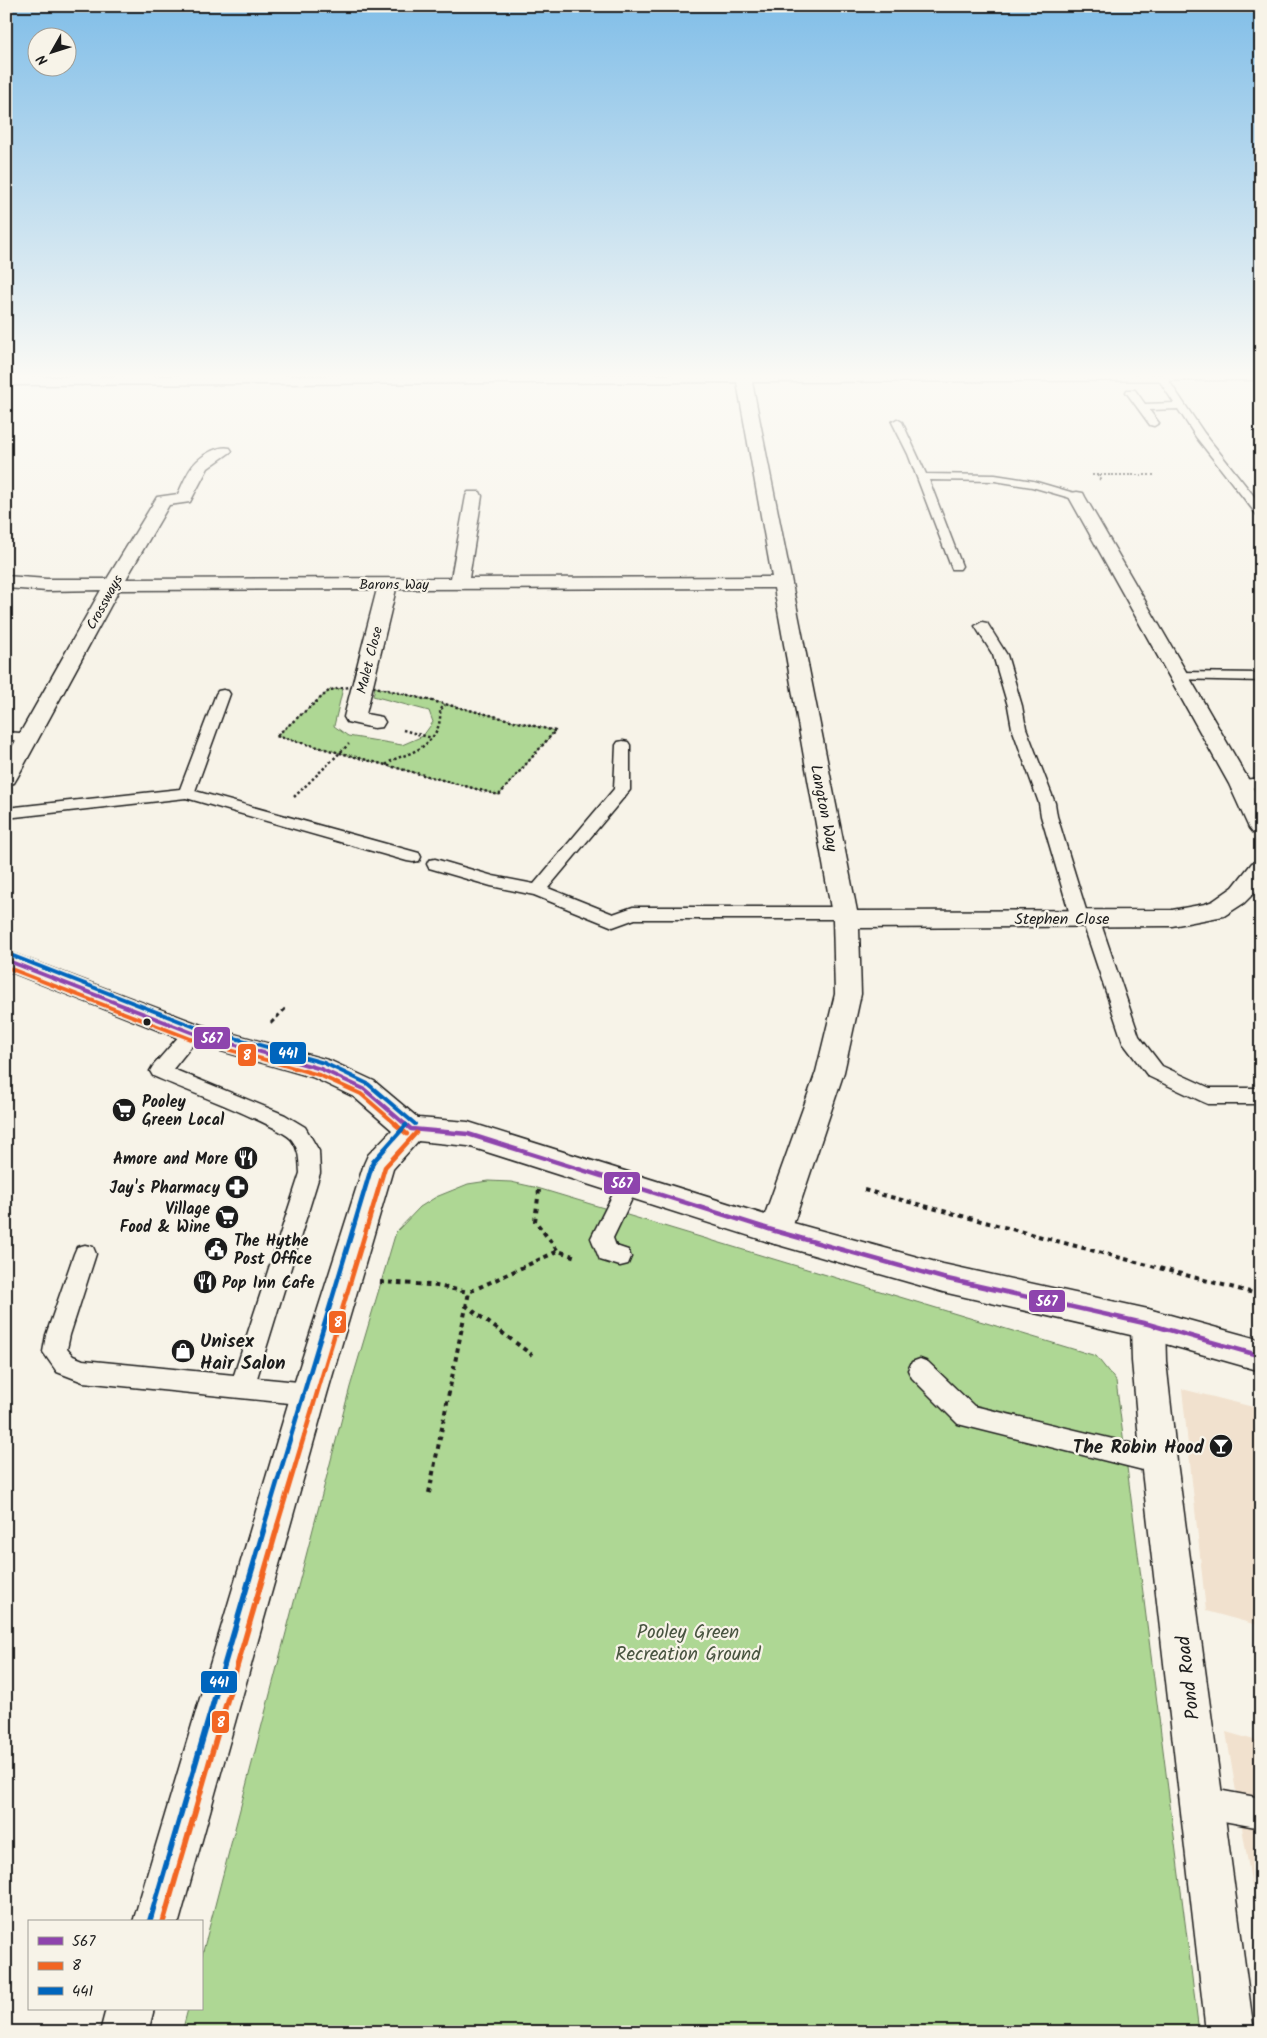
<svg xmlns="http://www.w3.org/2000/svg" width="1267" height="2038" viewBox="0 0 1267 2038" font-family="Kalam,sans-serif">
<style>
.built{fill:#f1e1ce}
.green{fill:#aed794;stroke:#657a58}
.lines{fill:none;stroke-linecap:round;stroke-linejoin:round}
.lane-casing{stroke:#1c1c1c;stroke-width:3}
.street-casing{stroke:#1c1c1c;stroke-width:3}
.secondary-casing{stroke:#1c1c1c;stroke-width:3}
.path-far3{stroke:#1c1c1c;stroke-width:2;stroke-dasharray:2 2;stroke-linecap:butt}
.path-far2{stroke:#1c1c1c;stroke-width:2.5;stroke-dasharray:2.5 2.5;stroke-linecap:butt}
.path-far1{stroke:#1c1c1c;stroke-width:3;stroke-dasharray:4 4;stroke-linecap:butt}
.path{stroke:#1c1c1c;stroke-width:4;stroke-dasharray:4.5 4.5;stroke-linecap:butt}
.lane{fill:#f7f3e8;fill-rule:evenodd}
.street{fill:#f7f3e8;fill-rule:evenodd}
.secondary{fill:#f7f3e8;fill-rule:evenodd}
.bus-1-far1-casing{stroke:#f7f3e8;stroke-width:8}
.bus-1-casing{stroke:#f7f3e8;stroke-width:8}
.bus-2-far2-casing{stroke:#f7f3e8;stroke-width:8}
.bus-2-far1-casing{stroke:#f7f3e8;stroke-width:8}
.bus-2-casing{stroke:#f7f3e8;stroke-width:9}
.bus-3-far2-casing{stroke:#f7f3e8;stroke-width:8}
.bus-3-far1-casing{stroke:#f7f3e8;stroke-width:8}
.bus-3-casing{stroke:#f7f3e8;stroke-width:9}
.bus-1-far1{stroke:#8e44ad;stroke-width:4}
.bus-1{stroke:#8e44ad;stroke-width:4.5}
.bus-2-far2{stroke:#f26522;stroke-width:4}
.bus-2-far1{stroke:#f26522;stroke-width:4.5}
.bus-2{stroke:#f26522;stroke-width:5.5}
.bus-3-far2{stroke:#0065bd;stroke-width:4}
.bus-3-far1{stroke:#0065bd;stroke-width:4.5}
.bus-3{stroke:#0065bd;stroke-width:5.5}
.bus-dot{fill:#1c1c1c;stroke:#f7f3e8;stroke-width:2}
.labels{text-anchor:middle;stroke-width:4.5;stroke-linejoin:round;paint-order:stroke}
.far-street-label{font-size:14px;fill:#1c1c1c;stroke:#f7f3e8}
.street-label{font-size:16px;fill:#1c1c1c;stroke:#f7f3e8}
.poi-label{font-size:16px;font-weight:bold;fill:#1c1c1c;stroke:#f7f3e8;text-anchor:start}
.near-poi-label{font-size:19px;font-weight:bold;fill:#1c1c1c;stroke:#f7f3e8;text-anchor:start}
.near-park-label{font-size:19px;fill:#485440;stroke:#f7f3e8}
.near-street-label{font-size:19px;fill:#1c1c1c;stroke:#f7f3e8}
.line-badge{stroke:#f7f3e8;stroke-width:2}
.badge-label{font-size:14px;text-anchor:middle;font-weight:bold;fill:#fff}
</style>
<rect width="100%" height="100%" fill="#f7f3e8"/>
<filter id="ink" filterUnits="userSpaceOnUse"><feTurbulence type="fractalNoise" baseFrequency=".02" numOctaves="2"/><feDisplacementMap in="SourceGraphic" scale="10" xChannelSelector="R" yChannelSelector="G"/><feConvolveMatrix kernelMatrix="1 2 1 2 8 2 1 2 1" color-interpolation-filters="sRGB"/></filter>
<g filter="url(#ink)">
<!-- built -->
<g class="built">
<path d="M1182,1389L1261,1409V1626L1206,1611Z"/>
<path d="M1226,1732L1261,1742V1888L1252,1887Z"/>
</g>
<!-- green -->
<g class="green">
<path d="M375,687L555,731L499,795L276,736L330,690L343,688L334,726L348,736L402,745L423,736L433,722L429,711L373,696Z"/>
<path d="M488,1181L511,1182L534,1187L1096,1356L1116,1381L1199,2032H182L188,2009H201V1959L350,1387L396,1232L420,1207L436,1197L468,1184Z"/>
</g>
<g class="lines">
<!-- lane casing -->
<g class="lane-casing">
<g id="lane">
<path d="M1159,375H1165L1204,433L1261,505V516L1257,515L1196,437L1178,409L1149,410L1159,423L1154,426L1150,425L1126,392L1127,390H1135L1145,404L1174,403L1157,377Z"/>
<path d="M897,419L902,422L926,474L995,475L1033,481L1081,495L1083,497L1077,500L1032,487L995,481L929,480L962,566L960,569H952L908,454L892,422Z"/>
<path d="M982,622L987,623L1007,655L1022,706L1026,728L1055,803L1057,816L1087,913L1096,914L1099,918L1139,1036L1162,1066L1210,1088H1261V1104H1208L1201,1101L1148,1076L1123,1043L1083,923L1074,922L1071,918L1041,816L1039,803L1012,728L1008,706L993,655L975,626Z"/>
<path d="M1178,672L1261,673V681L1173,679L1171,676L1173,673Z"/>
<path d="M223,690L228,691L230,694L195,791L419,853L421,857L419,861L413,862L407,861L186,798L6,818V808L180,789L216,694L218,691Z"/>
<path d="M6,732L34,734L36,737L34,740H6Z"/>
<path d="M623,741L628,742L630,745V790L548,888L613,914L633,907H845L851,909L854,913L851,917L845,919H635L613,927L534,895L491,886L429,868L427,864L429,860L435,859L493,876L534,884L614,789L616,745L618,742Z"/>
<path d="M1261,778V788L1235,787L1232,784L1235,781Z"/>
<path d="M193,1026L200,1028L202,1033L173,1069L285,1115L305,1127L319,1151L320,1173L257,1378L309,1383L317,1386L321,1394L317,1402L309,1405L83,1382L57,1372L43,1352L46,1335L74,1254L77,1247L85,1245L93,1247L96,1254L70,1335L67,1349L73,1356L83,1360L234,1375L300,1173C299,1161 300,1151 292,1140C280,1125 177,1087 153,1076L150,1071L153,1066L186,1028Z"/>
<path d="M628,1175L635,1178L639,1184L613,1238L616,1246L628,1250L631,1257L628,1264L620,1266L600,1260L591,1238L621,1178Z"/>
<path d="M920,1359L928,1362L974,1406L1159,1450L1168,1454L1172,1462L1168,1470L1159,1474L958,1424L912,1378L908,1370L912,1362Z"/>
<path d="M1202,1787L1261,1798V1828L1202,1817L1191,1813L1187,1802L1191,1791Z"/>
</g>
</g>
<!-- street casing -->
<g class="street-casing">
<g id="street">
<path d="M440,375H1261V380L752,382L857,911L1172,910L1205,904L1213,901L1233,887L1252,863L1261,860V886L1244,903L1224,916L1172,926L859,928L861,994L844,1072L791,1231L786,1240L775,1244L764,1240L759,1231L816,1072L835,994L833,920L774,588L396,589L366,714L382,717L385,722L382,727L374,728L347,722L344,717L377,589L119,590L17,778L14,783L6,785V758L101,590L47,591L6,588V576L47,579H107L157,497L178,494C183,484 188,469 197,461C204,454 219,445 230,448L232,451L208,468L190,502L169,505L126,579L451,578L466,496L468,492H480L482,496L469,578L772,577L737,382L6,385V377Z"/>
<path d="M1077,492L1083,493L1085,497L1251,784L1261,803V835L1253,833L1249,828L1229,784L1069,497L1071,493Z"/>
<path d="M1148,1309L1160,1313L1165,1324L1166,1361L1177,1462L1254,2032H1206L1141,1462L1132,1361L1131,1324L1136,1313Z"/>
</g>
</g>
<!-- secondary casing -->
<g class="secondary-casing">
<g id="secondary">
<path d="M6,951L201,1025L331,1061L374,1081L418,1118L468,1122L775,1218L943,1264L1148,1309L1261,1340V1371L1148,1339L943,1292L775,1244L468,1146L418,1141L393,1169L327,1394L179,1922H133L291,1394L364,1164L368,1155L392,1130L354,1097L312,1077L183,1040L6,970Z"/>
<path d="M106,2009H154L148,2032H100Z"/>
</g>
</g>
<!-- path-far3 -->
<g class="path-far3">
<path d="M1092,475H1154"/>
<path d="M1097,475L1101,481"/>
</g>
<!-- path-far2 -->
<g class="path-far2">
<path d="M363,685L375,687L555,731L499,795L276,736L330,690Z"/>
<path d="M403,730L432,738"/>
<path d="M386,765C393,758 402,757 411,753C429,745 442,731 440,710L445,705"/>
<path d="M294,797L349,744"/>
</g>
<!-- path-far1 -->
<path class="path-far1" d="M271,1023L287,1007"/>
<!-- path -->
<g class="path">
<path d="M539,1190L535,1221L558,1251"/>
<path d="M864,1190L1261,1295"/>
<path d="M380,1282L431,1285L469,1292"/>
<path d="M465,1305L532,1355"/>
<path d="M429,1493L469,1292L558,1251L576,1257"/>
</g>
<!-- lane -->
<use href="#lane" class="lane"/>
<!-- street -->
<use href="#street" class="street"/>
<!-- secondary -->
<use href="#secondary" class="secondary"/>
<!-- bus-1-far1 casing -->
<g class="bus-1-far1-casing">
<path id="bus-1-far1" d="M6,960L193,1033L321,1069L364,1089L406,1125"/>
</g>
<!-- bus-1 casing -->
<g class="bus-1-casing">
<path id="bus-1" d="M405,1124L411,1129L468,1134L775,1231L943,1278L1148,1324L1261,1356"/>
</g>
<!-- bus-2-far2 casing -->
<g class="bus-2-far2-casing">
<path id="bus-2-far2" d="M6,967L191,1039L319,1075L361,1094L397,1125"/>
</g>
<!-- bus-2-far1 casing -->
<g class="bus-2-far1-casing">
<g id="bus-2-far1">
<path d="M395,1124L407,1134"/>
<path d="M277,1526L385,1167L416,1133"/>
</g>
</g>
<!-- bus-2 casing -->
<g class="bus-2-casing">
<path id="bus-2" d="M163,1922L278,1525"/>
</g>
<!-- bus-3-far2 casing -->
<g class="bus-3-far2-casing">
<path id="bus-3-far2" d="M8,954L195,1027L324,1063L368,1084L415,1124"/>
</g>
<!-- bus-3-far1 casing -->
<g class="bus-3-far1-casing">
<path id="bus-3-far1" d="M264,1526L373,1162L406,1125"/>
</g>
<!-- bus-3 casing -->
<g class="bus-3-casing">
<path id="bus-3" d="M150,1920L265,1525"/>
</g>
<!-- bus-1-far1 -->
<use href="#bus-1-far1" class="bus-1-far1"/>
<!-- bus-1 -->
<use href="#bus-1" class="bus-1"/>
<!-- bus-2-far2 -->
<use href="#bus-2-far2" class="bus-2-far2"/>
<!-- bus-2-far1 -->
<use href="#bus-2-far1" class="bus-2-far1"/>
<!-- bus-2 -->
<use href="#bus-2" class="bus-2"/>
<!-- bus-3-far2 -->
<use href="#bus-3-far2" class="bus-3-far2"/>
<!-- bus-3-far1 -->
<use href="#bus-3-far1" class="bus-3-far1"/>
<!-- bus-3 -->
<use href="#bus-3" class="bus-3"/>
</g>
</g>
<!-- sky -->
<linearGradient id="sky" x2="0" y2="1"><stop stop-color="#81bee8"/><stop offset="0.57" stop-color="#fbfaf5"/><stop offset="1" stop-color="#fbfaf5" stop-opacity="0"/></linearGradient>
<rect width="1267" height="660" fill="url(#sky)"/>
<!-- icons -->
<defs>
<g id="supermarket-disc" transform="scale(1.25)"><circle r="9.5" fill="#1c1c1c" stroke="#f7f3e8"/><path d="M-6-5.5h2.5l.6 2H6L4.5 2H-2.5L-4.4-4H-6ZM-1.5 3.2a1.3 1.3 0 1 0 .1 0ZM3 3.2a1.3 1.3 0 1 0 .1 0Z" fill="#fff"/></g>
<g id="restaurant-disc" transform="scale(1.25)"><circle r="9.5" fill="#1c1c1c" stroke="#f7f3e8"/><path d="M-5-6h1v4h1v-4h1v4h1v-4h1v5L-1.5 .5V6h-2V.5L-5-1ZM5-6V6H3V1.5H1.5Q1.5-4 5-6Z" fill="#fff"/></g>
<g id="pharmacy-disc" transform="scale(1.25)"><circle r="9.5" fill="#1c1c1c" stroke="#f7f3e8"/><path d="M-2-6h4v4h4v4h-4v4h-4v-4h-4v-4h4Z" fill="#fff"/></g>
<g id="civic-disc" transform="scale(1.25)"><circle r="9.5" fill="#1c1c1c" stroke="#f7f3e8"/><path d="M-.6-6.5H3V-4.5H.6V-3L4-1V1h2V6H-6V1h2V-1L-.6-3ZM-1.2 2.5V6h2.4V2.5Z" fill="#fff"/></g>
<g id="shop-disc" transform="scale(1.25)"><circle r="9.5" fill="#1c1c1c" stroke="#f7f3e8"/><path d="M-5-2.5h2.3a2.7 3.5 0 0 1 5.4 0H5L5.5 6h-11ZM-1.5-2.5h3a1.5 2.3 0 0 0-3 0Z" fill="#fff"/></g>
<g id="bar-disc" transform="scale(1.25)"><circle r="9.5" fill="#1c1c1c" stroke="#f7f3e8"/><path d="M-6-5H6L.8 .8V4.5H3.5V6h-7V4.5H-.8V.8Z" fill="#fff"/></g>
</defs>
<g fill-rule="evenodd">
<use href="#supermarket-disc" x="124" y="1110"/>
<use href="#restaurant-disc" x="246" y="1158"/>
<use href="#pharmacy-disc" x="237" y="1187"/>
<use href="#supermarket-disc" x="227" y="1217"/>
<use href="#civic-disc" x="216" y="1249"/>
<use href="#restaurant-disc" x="205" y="1282"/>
<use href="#shop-disc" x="183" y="1351"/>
<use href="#bar-disc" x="1221" y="1446"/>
</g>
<!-- markers -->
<circle class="bus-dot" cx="147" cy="1022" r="4.5"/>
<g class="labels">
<!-- far-street labels -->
<g class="far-street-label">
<text x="394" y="589">Barons Way</text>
<text transform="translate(104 602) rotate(-61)" y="5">Crossways</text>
<text transform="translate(369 660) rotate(-76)" y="5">Malet Close</text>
</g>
<!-- street labels -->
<g class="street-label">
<text transform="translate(825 808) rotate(79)" y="6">Langton Way</text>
<text x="1062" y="924">Stephen Close</text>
</g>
<!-- poi labels -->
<g class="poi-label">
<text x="142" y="1107">Pooley<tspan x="142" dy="18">Green Local</tspan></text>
<text x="228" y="1164" text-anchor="end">Amore and More</text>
<text x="220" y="1193" text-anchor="end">Jay's Pharmacy</text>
<text x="210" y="1214" text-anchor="end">Village<tspan x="210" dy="18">Food &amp; Wine</tspan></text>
<text x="234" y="1246">The Hythe<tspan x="234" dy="18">Post Office</tspan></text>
<text x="222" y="1288">Pop Inn Cafe</text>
</g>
<!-- near-poi labels -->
<g class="near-poi-label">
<text x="200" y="1347">Unisex<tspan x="200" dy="22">Hair Salon</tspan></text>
<text x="1204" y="1453" text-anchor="end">The Robin Hood</text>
</g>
<!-- near-park labels -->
<g class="near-park-label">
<text x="688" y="1638">Pooley Green<tspan x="688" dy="22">Recreation Ground</tspan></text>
</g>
<!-- near-street labels -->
<g class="near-street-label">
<text transform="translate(1187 1678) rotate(-97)" y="7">Pond Road</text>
</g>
</g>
<g class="line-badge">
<rect x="193" y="1026" width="38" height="24" rx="5" fill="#8e44ad"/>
<rect x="269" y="1041" width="38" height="24" rx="5" fill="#0065bd"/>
<rect x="237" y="1043" width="20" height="24" rx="5" fill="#f26522"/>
<rect x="603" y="1171" width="38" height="24" rx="5" fill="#8e44ad"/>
<rect x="1028" y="1289" width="38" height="24" rx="5" fill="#8e44ad"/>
<rect x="328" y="1310" width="19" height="24" rx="5" fill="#f26522"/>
<rect x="200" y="1670" width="38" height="24" rx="5" fill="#0065bd"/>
<rect x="211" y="1710" width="19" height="24" rx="5" fill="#f26522"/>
</g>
<g class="badge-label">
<text x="212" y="1043">567</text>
<text x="288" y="1058">441</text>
<text x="247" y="1060">8</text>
<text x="622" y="1188">567</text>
<text x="1047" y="1306">567</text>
<text x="338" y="1327">8</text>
<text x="219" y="1687">441</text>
<text x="221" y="1727">8</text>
</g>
<!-- margin -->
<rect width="1267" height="2038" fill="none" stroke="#f7f3e8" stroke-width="25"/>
<rect x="12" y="12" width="1242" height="2013" fill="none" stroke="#1c1c1c" stroke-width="2" filter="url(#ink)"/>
<!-- legend -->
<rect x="28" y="1920" width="175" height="90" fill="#f7f3e8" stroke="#9f9d96"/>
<rect x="38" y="1937" width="25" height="8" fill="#8e44ad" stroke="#9f9d96"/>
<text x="72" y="1946" font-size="15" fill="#1c1c1c">567</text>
<rect x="38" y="1962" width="25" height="8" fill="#f26522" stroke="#9f9d96"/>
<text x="72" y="1970" font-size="15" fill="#1c1c1c">8</text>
<rect x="38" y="1987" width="25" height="8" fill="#0065bd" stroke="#9f9d96"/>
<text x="72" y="1996" font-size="15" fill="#1c1c1c">441</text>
<!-- north arrow -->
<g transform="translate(52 52) rotate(231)"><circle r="24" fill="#f7f3e8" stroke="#9f9d96"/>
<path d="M0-4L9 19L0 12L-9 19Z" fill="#1c1c1c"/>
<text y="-8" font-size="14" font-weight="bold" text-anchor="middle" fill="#1c1c1c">N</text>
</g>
</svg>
